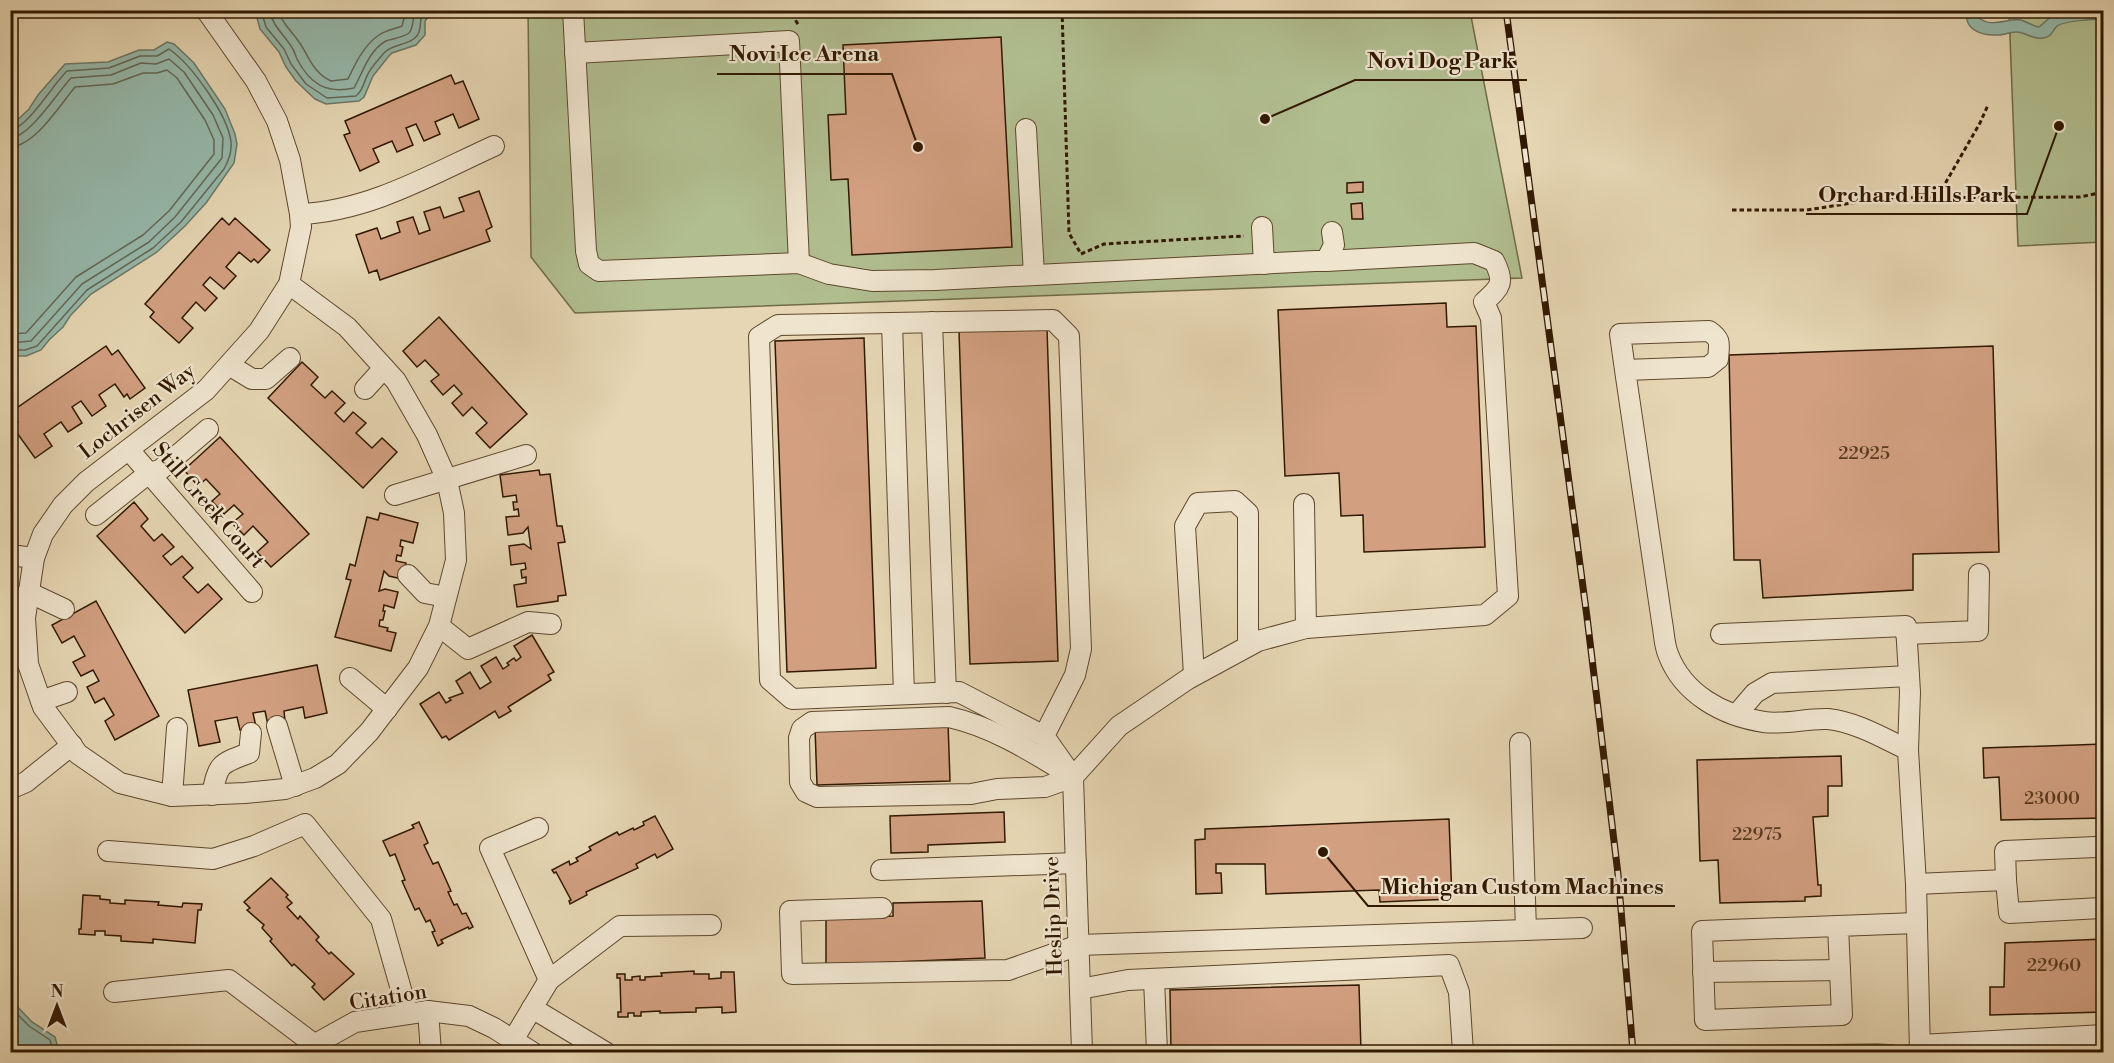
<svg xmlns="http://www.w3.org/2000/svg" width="2114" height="1063" viewBox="0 0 2114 1063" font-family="'Libre Bodoni',serif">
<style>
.green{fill:#b1be90;stroke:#716b48;stroke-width:1.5}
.water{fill:#96b9ac;stroke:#6e7967;stroke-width:1.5}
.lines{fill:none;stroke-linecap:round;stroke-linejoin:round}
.shore{stroke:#646856;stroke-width:1.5}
.building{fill:#d2a081;stroke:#311800;stroke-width:1.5}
.minor-casing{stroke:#5e482d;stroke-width:22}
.path{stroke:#311800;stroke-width:3;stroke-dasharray:4.5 3;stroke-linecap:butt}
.minor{stroke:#efe4ce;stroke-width:20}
.rail-casing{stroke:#311800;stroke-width:7}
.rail{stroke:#efe4ce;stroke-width:4.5;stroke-dasharray:14;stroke-linecap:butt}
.labels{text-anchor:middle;stroke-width:4.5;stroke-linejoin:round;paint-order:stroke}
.number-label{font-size:18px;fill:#593a20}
.street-label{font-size:21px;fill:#311800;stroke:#efe4ce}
.leader{fill:none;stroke:#311800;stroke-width:2}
.callout-dot{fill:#311800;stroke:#efe4ce;stroke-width:2}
.callout-label{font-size:22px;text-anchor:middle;font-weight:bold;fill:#311800;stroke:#efe4ce;stroke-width:4.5;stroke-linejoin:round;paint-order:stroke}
</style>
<rect width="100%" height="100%" fill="#e6d6b3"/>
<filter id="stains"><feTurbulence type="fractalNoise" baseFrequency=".00333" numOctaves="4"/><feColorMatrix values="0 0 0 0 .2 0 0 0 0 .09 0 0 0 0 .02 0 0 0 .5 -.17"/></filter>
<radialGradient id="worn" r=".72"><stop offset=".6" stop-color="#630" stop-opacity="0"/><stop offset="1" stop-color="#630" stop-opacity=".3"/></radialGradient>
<!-- green -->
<g class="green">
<path d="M528,11H1470L1522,278L575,313L531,257Z"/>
<path d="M2009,11H2103V242L2018,246Z"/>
<path d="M1877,1044L1893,1045L1896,1052H1680L1693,1047Z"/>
</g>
<!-- water -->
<g class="water">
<path d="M255,11V10L433,11L425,21V35L416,45L392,53L388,57L373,76L364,97L359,101L326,104L315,99L296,81L286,67L279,52L260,29Z"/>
<path d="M1967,11H1987L1980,12L1978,17C1991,29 2006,18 2021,20C2027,22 2033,26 2039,27L2053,15L2063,11H2103V19C2095,19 2063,21 2057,26C2052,31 2052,37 2043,38C2033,40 2026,32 2016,32C2010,32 2004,35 1998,35C1981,36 1963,29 1967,11Z"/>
<path d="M167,42L174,44L194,63L225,109L235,134L237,144L234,163L206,203L185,226L157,252L91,294L70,316L63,327L49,340L41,350L26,356H11V126L29,109L38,95L65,64L108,62L139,50H154Z"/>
<path d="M10,999L32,1022L55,1037L59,1052H11Z"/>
</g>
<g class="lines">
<!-- shore -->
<g class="shore">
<path d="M261,10L266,27L284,49L291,64L306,84L327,98L356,96C364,90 364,80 369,72C373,65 379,59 384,53C392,43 414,46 419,32C422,23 418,21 425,10"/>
<path d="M269,10C274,28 282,32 291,46C294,50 295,54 297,59C310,84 326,94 354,88C363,72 369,50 386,41C393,38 403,38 409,33C414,28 412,17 416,10"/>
<path d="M278,10C282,24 291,30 299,42C309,56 313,73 331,81L348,79C355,64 364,45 379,35C386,30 395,29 402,26L406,10"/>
<path d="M10,130C28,128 53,84 67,71L109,68L140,56H157L169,49C191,64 228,115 231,142C232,152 229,160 224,169L181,222L153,248L87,290L37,346L25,350H10"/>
<path d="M10,138C30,137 57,93 71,78L111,75L141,63L156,64L169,59L184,72L213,115L223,138L222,158L175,217L149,242L82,284L31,341L10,343"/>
<path d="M10,147C35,146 60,105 75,87L113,84L143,73H157L167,70L177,78L205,120L214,140V154L169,211L143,235L76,277L26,333L10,334"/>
<path d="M10,1007L29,1026L50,1040L53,1052"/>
</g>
</g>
<!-- building -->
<g class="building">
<path d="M1001,37L1012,247L852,255L848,179L831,180L828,115L846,114L843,45Z"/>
<path d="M451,75L455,84L463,81L479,119L459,128L453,114L435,122L440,134L424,141L416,124L406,128L413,145L397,152L392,141L373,149L379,162L360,171L344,135L350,133L345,121Z"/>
<path d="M1363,182V192L1347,193V183Z"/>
<path d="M479,191L492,227L486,230L490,241L380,280L377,270L369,273L356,235L377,228L381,239L400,232L397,222L413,217L419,234L430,230L424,212L440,207L444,218L464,211L459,198Z"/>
<path d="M1362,203L1363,219H1352L1351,204Z"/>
<path d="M222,218L229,225L235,218L270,250L258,263L254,259L251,262L239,252L226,267L236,276L224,289L210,277L203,285L217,298L205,311L196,302L182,318L193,328L179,343L150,317L154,312L145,304Z"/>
<path d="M1446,303L1447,327L1476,326L1485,547L1364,552L1363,515L1341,516L1339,473L1285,476L1278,310Z"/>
<path d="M439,317L527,414L490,448L476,433L487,423L472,407L463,416L452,403L462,394L454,385L443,395L431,381L439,375L425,360L417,367L403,351Z"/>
<path d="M1047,329L1058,661L970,664L959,331Z"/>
<path d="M864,338L876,668L787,672L775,341Z"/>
<path d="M106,346L112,355L118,350L145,388L130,399L127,394L124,397L115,384L99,395L106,406L92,416L81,401L72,407L82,423L68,432L61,422L44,434L52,446L35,458L12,426L18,422L11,412Z"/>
<path d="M1993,346L1999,552L1913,554V590L1763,598L1760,560H1734L1729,355Z"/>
<path d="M302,362L318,377L311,385L325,398L332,391L345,403L335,413L344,422L353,412L366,423L356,433L372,448L382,438L397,452L363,488L268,398Z"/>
<path d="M220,437L309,534L271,567L257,552L268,542L253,526L244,535L232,523L243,514L234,505L224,514L212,501L220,494L206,479L198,486L184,470Z"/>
<path d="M539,470L540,475L550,474L557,526H562L565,542L558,543L566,595L558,596V601L517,607L514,585L526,583V577L522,578L521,570L526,569L525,563L511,565L509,546L524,544L531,549L528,527L523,533L508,535L506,517L519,516L518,509L514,510L513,502H517L516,495L503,497L500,475Z"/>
<path d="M134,502L148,519L141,526L154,541L162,534L174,547L163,556L171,565L182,556L193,568L183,577L198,593L208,584L222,599L185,633L97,536Z"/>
<path d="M380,513L418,523L413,543L401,540L400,546L403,547L401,556L397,555L396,561L406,563L402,579L389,576L384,571L379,591L385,589L398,592L394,608L384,605L383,611H385L383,620H380L379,626L388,628L387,631L396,633L391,651L335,637L351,580L346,579L350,564L355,566L367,517L378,520Z"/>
<path d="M96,601L159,716L115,740L105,721L114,715L104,698L95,703L87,687L99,681L93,670L81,676L73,662L85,656L74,636L62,643L52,625Z"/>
<path d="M532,635L554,672L548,675L551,680L508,707L511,711L499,718L495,711L449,740L446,736L442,738L420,704L439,692L446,703L451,700L449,698L463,693L456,681L470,672L480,689L491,682L481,666L496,657L503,669L509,665L507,663L514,658L516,661L521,657L514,646Z"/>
<path d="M317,665L327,713L305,718L303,707L284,711L285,721L268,725L265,711L253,713L256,727L240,730L237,717L215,721L220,742L199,746L188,690Z"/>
<path d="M948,722L950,781L817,785L815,727Z"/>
<path d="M2104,744V818L2001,820L1999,777L1984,778L1983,748Z"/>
<path d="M1841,756L1842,786H1828V816L1813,817L1818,885H1821V896L1805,897V901L1720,903L1718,860L1700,861L1697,760Z"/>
<path d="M1004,812L1005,842L928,845V852L891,853L890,816Z"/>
<path d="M655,816L673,849L657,858L655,854L636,864L638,868L586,892L587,895L570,904L569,901L571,900L556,872L554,873L552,870L569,861L570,865L578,861L576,858L591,850L589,847L617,832L619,835L633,828L634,830L644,825L643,822Z"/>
<path d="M1449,819L1452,899L1380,902L1379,890L1266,894L1265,864H1216V873H1221L1222,893L1196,894L1195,840L1205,839V829Z"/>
<path d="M419,822L428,843L424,845L433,864L438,862L451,891L448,892L454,905L457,904L462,914L466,913L473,927L469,929L468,927L441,940L443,943L438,946L432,932L435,931L430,920L426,922L419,908L415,910L402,881L405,880L395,854L390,856L383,841L414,828L412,825Z"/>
<path d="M271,878L288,895L286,897L292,903L287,907L298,919L300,916L319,937L316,940L329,954L331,952L354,974L324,1000L312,987L315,984L294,964L292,966L270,941L272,939L262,928L264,925L247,910L250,908L244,902Z"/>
<path d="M83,895L100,896V899L110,900V903L125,904V900L159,902L158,905L182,907L183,903L202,904L201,910H198L195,943L153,939V943L121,941V936L105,935V931H95V935L79,934V929H81Z"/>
<path d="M982,901L985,958L826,965V918L893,916V903Z"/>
<path d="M2104,939V1012L1990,1015V987H2004L2005,943Z"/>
<path d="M694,971V974H709V979L721,978V972H734L736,1012L722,1013V1007L696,1008V1012L660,1013V1011L641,1012V1016H634V1013H628V1017H618V1012H621L620,978H617V974H625V980H632V977L640,976V980H645V977L662,976L661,973Z"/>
<path d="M1359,985L1361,1052H1171L1170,990Z"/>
</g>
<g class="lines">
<!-- minor casing -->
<g class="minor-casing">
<g id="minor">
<path d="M206,10L256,81L277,121L290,160L300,214L301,227L289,284L259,331L206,390L86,482L63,505L43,534L34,558L25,618L28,664L43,707L78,754L120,783L172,796L245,793L285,789L315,778L338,764L369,732L418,668L439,626L456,560L454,513L447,480L427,435L396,381L347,327L289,284"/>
<path d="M573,10L586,251L589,264L599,271L799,263L829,274L872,281L935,280L1315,261H1326L1334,245L1332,232"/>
<path d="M575,53L789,41L799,263"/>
<path d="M1026,129L1034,275"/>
<path d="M300,214C370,211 432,174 494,146"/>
<path d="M1262,227L1264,264"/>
<path d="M932,322L946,693"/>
<path d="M892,323L904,694"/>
<path d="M229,365L252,379H266L290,358"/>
<path d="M1625,370L1708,367L1718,359C1719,344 1722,340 1709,331L1620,334L1625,370L1662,622C1664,632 1664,644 1668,654C1683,694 1723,716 1764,722C1785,725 1807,718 1828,719C1856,722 1883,738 1908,750L1916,884L1920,1052"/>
<path d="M365,389L384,368"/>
<path d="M129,450L252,592"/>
<path d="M395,495L526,455"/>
<path d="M1304,504L1306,628"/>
<path d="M96,515L149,473L160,470L208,429"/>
<path d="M10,555L34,558"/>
<path d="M408,575L425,593L446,597"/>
<path d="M28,592L64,609"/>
<path d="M439,626L468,649L528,622L551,624"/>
<path d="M1721,634L1906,626L1910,692L1908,750"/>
<path d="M1906,634L1978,631L1979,574"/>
<path d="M1194,675L1185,526L1198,503L1235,501L1248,513V646"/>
<path d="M350,678L387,709"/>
<path d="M41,701L67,692"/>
<path d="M1737,714L1755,693L1772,683L1909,676"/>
<path d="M277,726L295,786"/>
<path d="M1044,736L959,692L792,699L770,680L759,337L778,325L1053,320L1069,336L1081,649L1075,675L1044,736L1068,770"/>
<path d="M1520,743L1526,930"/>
<path d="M1073,777C1034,753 994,727 949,717L812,722L802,729L799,738L800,782L806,792L817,797L971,794L997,789L1045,787L1073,777L1119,726L1188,679L1258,641L1306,628L1485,615L1508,596L1491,318L1484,302C1501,287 1505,282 1494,261L1474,253L1326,261"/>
<path d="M1073,777L1082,1052"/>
<path d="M10,789L26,782L72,745"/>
<path d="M212,795C218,764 219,764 249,753L251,733"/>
<path d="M172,796L177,728"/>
<path d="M538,828L490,848L549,980"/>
<path d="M108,851L213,859L254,846L305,824L381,919L408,1014"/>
<path d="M881,870L1076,863"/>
<path d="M2006,880L2009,913L2101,908"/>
<path d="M1916,884L2006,880L2005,851L2096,847"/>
<path d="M882,908L790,911L792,974L1008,970L1079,945L1582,928"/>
<path d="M1838,926L1842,1015L1705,1020L1702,931L1917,923"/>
<path d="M1703,972L1840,970"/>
<path d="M1154,979L1157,1052"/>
<path d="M1080,989L1128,980L1449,965L1459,992L1463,1052"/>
<path d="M114,992L229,980L315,1045"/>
<path d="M532,1008L605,1052"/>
<path d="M428,1011L431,1052"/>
<path d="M513,1040L549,980L620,926L711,925"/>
<path d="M1920,1045L2104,1035"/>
<path d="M308,1052L319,1042L355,1022L428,1011L469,1016L494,1028L532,1052"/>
</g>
</g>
<!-- path -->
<g class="path">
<path d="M785,10L793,16L799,26"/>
<path d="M1062,10L1069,233L1081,254"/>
<path d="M1938,196L1980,123L1988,105"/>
<path d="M1732,210H1807L1884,198L2080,197L2104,192"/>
<path d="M1081,254L1104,244L1244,236"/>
</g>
<!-- minor -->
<use href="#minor" class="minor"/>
<!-- rail casing -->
<g class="rail-casing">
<path id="rail" d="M1506,10L1587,617L1618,874L1633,1052"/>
</g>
<!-- rail -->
<use href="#rail" class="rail"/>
</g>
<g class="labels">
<!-- number labels -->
<g class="number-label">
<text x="1864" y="459">22925</text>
<text x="2052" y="804">23000</text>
<text x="1757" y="840">22975</text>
<text x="2054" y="971">22960</text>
</g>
<!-- street labels -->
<g class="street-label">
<text transform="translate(137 411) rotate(-38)" y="7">Lochrisen Way</text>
<text transform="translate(209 505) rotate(49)" y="7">Still Creek Court</text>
<text transform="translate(1053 916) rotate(-92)" y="7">Heslip Drive</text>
<text transform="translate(388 997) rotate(-9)" y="7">Citation</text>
</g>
</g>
<!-- callouts -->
<path class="leader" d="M918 147L892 74H717M1265 119L1355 80H1527M2059 126L2027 214H1806M1323 852L1368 906H1675"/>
<g class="callout-dot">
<circle cx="918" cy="147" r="6"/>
<circle cx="1265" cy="119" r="6"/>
<circle cx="2059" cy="126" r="6"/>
<circle cx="1323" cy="852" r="6"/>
</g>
<g class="callout-label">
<text x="804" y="61">Novi Ice Arena</text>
<text x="1441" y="68">Novi Dog Park</text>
<text x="1917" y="202">Orchard Hills Park</text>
<text x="1522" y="894">Michigan Custom Machines</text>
</g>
<!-- margin -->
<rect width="2114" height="1063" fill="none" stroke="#e6d6b3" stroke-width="36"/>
<rect x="12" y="12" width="2090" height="1039" fill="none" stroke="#311800" stroke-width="3"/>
<rect x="18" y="18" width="2078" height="1027" fill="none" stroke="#311800" stroke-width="1.5"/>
<!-- north arrow -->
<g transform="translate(57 1006)" stroke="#efe4ce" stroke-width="4.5" paint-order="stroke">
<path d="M0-4.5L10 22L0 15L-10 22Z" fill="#311800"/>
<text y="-9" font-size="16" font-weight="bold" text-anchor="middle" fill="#311800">N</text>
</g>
<rect width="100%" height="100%" filter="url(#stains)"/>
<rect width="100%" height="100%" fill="url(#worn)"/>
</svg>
